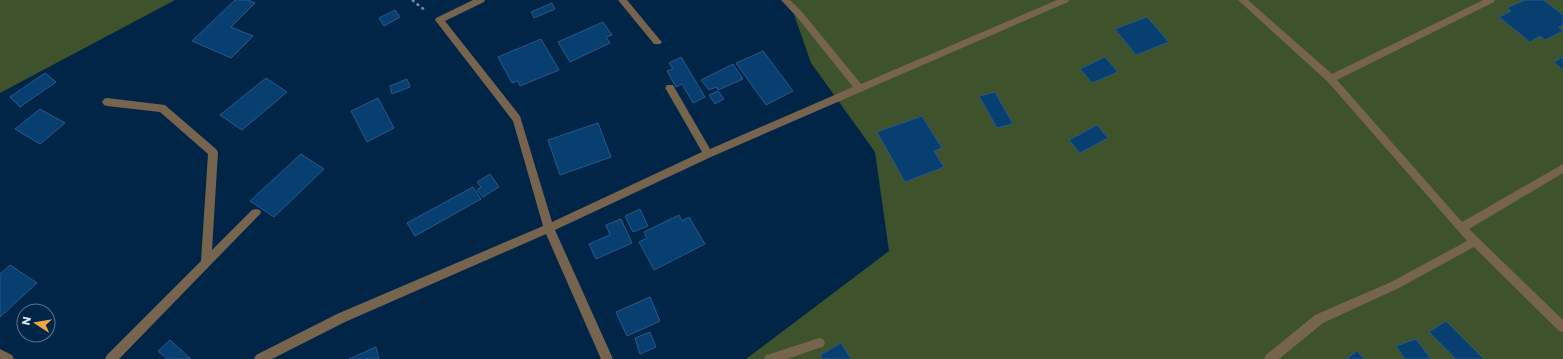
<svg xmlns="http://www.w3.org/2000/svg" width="1563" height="359" viewBox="0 0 1563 359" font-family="Poppins,sans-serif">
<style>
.green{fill:#3e522b}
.building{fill:#063f70;stroke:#2a5988}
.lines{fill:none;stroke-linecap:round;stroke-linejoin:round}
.path{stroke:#738ca5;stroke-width:2.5;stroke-dasharray:3 3;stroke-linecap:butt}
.minor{fill:#77644e;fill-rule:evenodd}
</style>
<rect width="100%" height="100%" fill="#012546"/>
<!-- green -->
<g class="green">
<path d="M0,0H175L0,93Z"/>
<path d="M789,0H1563V359H746L889,251L875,152L811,63Z"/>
</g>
<!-- building -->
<g class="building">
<path d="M235,0H248L255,3L231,27L253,36L231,58L192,41Z"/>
<path d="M1525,0H1544L1563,15V25L1559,27L1563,31L1545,40L1540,36L1530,42L1499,17L1511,11L1507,8Z"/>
<path d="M552,3L555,9L534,18L531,12Z"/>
<path d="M395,10L400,17L384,26L379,18Z"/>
<path d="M1147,17L1169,42L1136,55L1115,29Z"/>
<path d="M603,22L612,35L606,37L610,43L570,62L558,42Z"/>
<path d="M541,39L559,70L520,86L518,81L512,83L498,57Z"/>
<path d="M763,51L793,91L766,105L736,63Z"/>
<path d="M681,57L705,97L693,103L682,84L676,87L667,71L673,69L669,63Z"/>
<path d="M1105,57L1118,72L1092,83L1080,69Z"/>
<path d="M1563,57V70L1554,62Z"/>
<path d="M733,64L743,79L718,90L716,87L709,90L701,80Z"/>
<path d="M45,73L56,82L20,107L10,97Z"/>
<path d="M266,78L287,92L242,130L220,115Z"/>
<path d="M407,79L410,87L392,94L390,86Z"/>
<path d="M718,91L724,99L715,104L709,95Z"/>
<path d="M995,92L1013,124L997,128L979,96Z"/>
<path d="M378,98L394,128L367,142L351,111Z"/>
<path d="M40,109L65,123L40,144L15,129Z"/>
<path d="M922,116L942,148L934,151L944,167L905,182L877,132Z"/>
<path d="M598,123L611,157L560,175L548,140Z"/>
<path d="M1097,125L1108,138L1080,153L1069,140Z"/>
<path d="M301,154L324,169L274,217L250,201Z"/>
<path d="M490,174L499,187L483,197L477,190L481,187L477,182Z"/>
<path d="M473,187L481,199L415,236L407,223Z"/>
<path d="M640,209L648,226L633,232L625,216Z"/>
<path d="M679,215L682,221L689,217L705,244L654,270L639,242L647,238L644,232Z"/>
<path d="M621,219L632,243L596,259L589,244L610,235L606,225Z"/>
<path d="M10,265L37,283L0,317V274Z"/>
<path d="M650,297L660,321L627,336L616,312Z"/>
<path d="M1446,321L1484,359H1456L1429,332Z"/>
<path d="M650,332L656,347L640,354L635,338Z"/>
<path d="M1416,339L1431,359H1405L1396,346Z"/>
<path d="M170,340L191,359H167L158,351Z"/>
<path d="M841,343L851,359H823L820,355Z"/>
<path d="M376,347L379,359H349Z"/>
<path d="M1357,351L1364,359H1346Z"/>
</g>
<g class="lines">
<!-- path -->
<path class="path" d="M412,0L426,11"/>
<!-- minor -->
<g class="minor">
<path d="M473,0H485L484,2L445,21L520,116L552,222L702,152L667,91L665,88L667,85H673L710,149L853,87L797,17L781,0H790L803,13L861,84L1057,0H1069L1068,2L711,157L555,230L613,359H601L546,234L345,322L272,359H254L256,355L337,314L543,226L513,121L435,20L436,18Z"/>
<path d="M618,0H627L660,40L662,42L660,44H654Z"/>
<path d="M1238,0H1248L1332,74L1483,0H1495L1494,2L1337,80L1462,222L1563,164V173L1469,229L1563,320V332L1559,331L1474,247L1399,288L1323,323L1279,359H1264L1266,355L1315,315L1391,282L1467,241L1328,82Z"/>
<path d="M107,98L165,105L216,149L218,152L212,250L252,210L256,209L260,210L261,213L119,359H105L107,355L201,261L208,154L160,112L107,106L104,105L102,102L104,99Z"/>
<path d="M819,338L823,339L825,343L823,347L819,348L787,359H764L766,355L770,354Z"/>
<path d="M0,349L12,355L14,359H0Z"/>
</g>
</g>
<!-- north arrow -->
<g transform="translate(36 323) rotate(282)"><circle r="19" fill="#012546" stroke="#597590"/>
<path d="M0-3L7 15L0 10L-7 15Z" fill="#f1a63f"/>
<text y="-6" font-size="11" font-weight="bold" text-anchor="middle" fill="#deedfe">N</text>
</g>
</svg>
